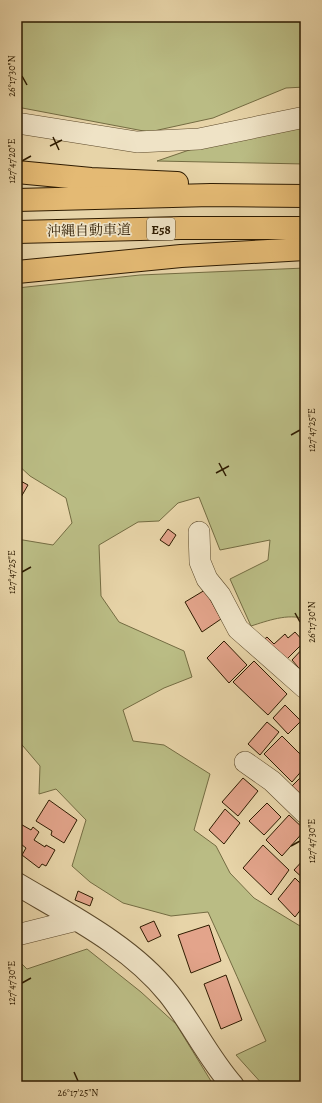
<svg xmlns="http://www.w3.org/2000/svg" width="322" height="1103" viewBox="0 0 322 1103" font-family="Alegreya,'Noto Serif JP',serif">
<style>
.green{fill:#babc84;stroke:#746c42}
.building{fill:#e3a48b;stroke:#2e1b00}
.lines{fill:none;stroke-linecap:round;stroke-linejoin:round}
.minor-casing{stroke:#5c492a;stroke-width:22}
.tertiary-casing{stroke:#5c492a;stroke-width:24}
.motorway-casing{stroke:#2e1b00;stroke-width:24}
.minor{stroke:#efe3c6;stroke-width:21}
.tertiary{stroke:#efe3c6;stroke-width:22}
.motorway{stroke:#e4ba74;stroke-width:22}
.ticks{fill:none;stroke:#2e1b00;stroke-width:1.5}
.labels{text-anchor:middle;stroke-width:3.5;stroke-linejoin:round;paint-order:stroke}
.shield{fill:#efe3c6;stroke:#68573b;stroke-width:1}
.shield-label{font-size:13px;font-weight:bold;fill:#2e1b00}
.street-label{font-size:14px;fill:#2e1b00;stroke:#efe3c6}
.neatline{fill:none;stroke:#2e1b00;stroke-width:1.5}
.ticks-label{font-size:10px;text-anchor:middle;fill:#2e1b00}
</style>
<rect width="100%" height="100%" fill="#e7d4a8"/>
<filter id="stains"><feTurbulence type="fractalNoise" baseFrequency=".005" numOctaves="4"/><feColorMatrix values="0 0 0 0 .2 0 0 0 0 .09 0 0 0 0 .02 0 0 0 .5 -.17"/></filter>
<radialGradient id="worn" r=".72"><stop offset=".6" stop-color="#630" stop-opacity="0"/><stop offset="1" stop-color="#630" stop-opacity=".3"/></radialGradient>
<!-- green -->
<g class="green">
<path d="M17,17H267V19L305,20V87L286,88L213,118L149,132L17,107Z"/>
<path d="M305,125V164L157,161L201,146Z"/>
<path d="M305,268V619C288,613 267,621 251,626L230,579L268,560L270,540L220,550L199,497L178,503L159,521L138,522L99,545L101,596L119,622L184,651L192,677L164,688L123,710L133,741L164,745L210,774L194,830L216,846L230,873L254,898L305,929V1086H264L236,1055L266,1041C246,998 228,955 208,912L171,916L123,903L90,882L72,866L86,820L56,789L39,794L40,766L17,739V539L53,545L72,523L66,498L30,476L17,464V288L140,275Z"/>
<path d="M87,949L141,992L176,1024L214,1086H17V959L27,969Z"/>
</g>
<!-- building -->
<g class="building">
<path d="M17,479L28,485L17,504Z"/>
<path d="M168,529L176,535L169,546L160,540Z"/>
<path d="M205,590L221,619L202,632L185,602Z"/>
<path d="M295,632L304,642L281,665L260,643L267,637L274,644L285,634L288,638Z"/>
<path d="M224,641L247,665L229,683L207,658Z"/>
<path d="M305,646V671L303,673L292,660Z"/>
<path d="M254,661L287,694L268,715L233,682Z"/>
<path d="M285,705L301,721L288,734L273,718Z"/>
<path d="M267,722L279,732L260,755L248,744Z"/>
<path d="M282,736L305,759V767L292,782L264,754Z"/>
<path d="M305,773V810L287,791Z"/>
<path d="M243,778L258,791L238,816L222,802Z"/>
<path d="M49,800L77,820L64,843L51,835L52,831L36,821Z"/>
<path d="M267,803L281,817L264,835L249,821Z"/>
<path d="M225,809L240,823L224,844L209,830Z"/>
<path d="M289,815L305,830L282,856L266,840Z"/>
<path d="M17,822L31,830L33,827L39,832L34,840L45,847L46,845L55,850L46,866L42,864L39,868L22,855L26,848L17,841Z"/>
<path d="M263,845L289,870L271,895L243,868Z"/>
<path d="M305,858V880L294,870Z"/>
<path d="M295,878L305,888V904L295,917L278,899Z"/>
<path d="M78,891L93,898L90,906L75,900Z"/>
<path d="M154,921L161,936L148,942L140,927Z"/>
<path d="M209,925L221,961L191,973L178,935Z"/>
<path d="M226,975L242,1020L221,1029L204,984Z"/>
</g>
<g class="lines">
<!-- minor casing -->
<g class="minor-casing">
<g id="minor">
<path d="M17,123L137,142L199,139L305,117"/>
<path d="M199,532L200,562L207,579L220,595L238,629L305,688"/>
<path d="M245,762L272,781L305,813"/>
<path d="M17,935L77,920"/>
</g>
</g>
<!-- tertiary casing -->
<g class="tertiary-casing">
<path id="tertiary" d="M17,884C69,915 131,946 169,994C192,1023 208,1058 233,1086"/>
</g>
<!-- motorway casing -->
<g class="motorway-casing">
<g id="motorway">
<path d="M17,172L91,179L177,183"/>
<path d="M17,200L211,195L305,196"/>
<path d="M17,232L181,228H305"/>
<path d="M17,272L181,256L305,249"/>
</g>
</g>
<!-- minor -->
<use href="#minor" class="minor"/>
<!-- tertiary -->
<use href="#tertiary" class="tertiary"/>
<!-- motorway -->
<use href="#motorway" class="motorway"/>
</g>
<!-- ticks -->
<path class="ticks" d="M22,76L27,85M53,137L59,150M50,146L62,140M22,161L31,156M291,435L300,430M219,463L226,476M216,473L229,466M22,572L31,567M295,613L300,622M291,846L300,841M22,983L31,978M74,1072L78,1081"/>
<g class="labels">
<!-- shield labels -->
<rect class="shield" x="147" y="218" width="28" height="22" rx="3"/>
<g class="shield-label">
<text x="161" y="234">E58</text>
</g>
<!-- street labels -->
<g class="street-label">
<text transform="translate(89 230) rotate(-1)" y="5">沖縄自動車道</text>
</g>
</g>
<!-- margin -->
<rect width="322" height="1103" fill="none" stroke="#e7d4a8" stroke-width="44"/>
<rect x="22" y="22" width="278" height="1059" class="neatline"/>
<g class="ticks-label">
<text transform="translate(11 76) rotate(-90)" y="4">26°17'30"N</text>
<text transform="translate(11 161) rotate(-90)" y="4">127°47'20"E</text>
<text transform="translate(311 430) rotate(-90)" y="4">127°47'25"E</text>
<text transform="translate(11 572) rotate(-90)" y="4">127°47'25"E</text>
<text transform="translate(311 622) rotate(-90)" y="4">26°17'30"N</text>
<text transform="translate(311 841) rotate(-90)" y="4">127°47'30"E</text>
<text transform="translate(11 983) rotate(-90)" y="4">127°47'30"E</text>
<text x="78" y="1096">26°17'25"N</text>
</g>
<rect width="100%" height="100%" filter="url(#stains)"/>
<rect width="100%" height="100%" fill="url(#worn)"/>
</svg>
